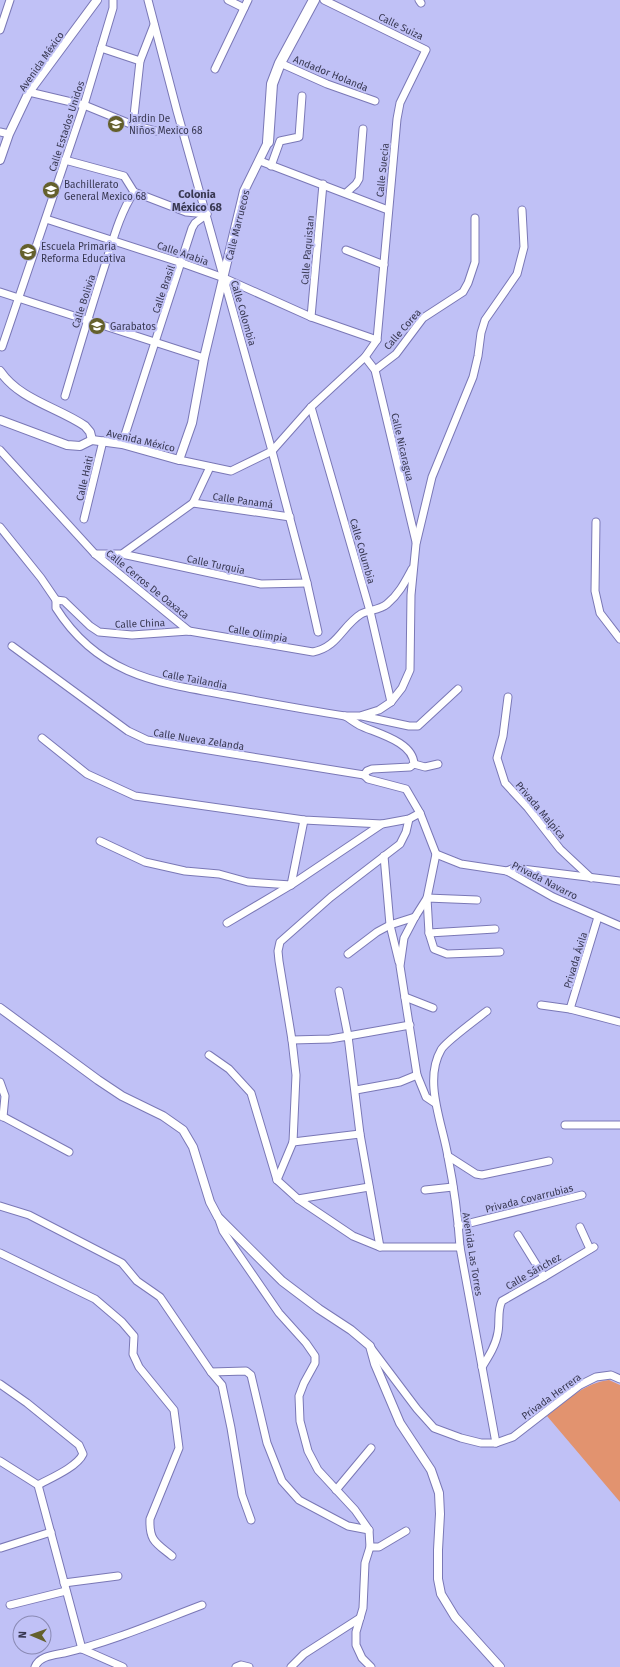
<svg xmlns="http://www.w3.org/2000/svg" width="620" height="1667" viewBox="0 0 620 1667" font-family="'Fira Sans',sans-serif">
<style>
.green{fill:#e2936f}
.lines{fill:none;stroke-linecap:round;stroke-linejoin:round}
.minor-casing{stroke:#7a78b6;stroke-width:9}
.tertiary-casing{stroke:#7a78b6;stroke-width:10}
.secondary-casing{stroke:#7a78b6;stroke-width:12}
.minor{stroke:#fff;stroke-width:7}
.tertiary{stroke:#fff;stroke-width:8}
.secondary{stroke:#fff;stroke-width:10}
.labels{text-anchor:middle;stroke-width:4;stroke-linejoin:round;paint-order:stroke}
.street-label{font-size:10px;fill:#383852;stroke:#c0c1f6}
.poi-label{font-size:10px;fill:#383852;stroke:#c0c1f6;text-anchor:start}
.neighbourhood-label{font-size:11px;font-weight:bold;fill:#383852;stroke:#c0c1f6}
</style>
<rect width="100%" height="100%" fill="#c0c1f6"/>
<!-- green -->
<path class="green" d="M609,1380L620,1385V1502L547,1416C566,1401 584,1383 609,1380Z"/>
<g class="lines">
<!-- minor casing -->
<g class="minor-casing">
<g id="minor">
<path d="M148,0L177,111L272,451L307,583L318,632"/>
<path d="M228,0L244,8"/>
<path d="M419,0L421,3"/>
<path d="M0,30L10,0"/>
<path d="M101,48L140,61"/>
<path d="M280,63L327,84L375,101"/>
<path d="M215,69L248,0"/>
<path d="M29,92L84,105L133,125L156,131"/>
<path d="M133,125L140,61L154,25"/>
<path d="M0,132L9,134"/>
<path d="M65,160L124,176L134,192L186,212L207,214"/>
<path d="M260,161L388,210"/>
<path d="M271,166L280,141L299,137L302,96"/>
<path d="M346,193L356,184L359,179L363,129"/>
<path d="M46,219L182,263L224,278L311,317L377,340"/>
<path d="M346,250L384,265"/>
<path d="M0,292L204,358"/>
<path d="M311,317L323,184"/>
<path d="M2,347L84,105L113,8V0"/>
<path d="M365,357L375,370L416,542"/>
<path d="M375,370L396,354L423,318L463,292L468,283L475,262V218"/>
<path d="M65,396C78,352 91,308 105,265C113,240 120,213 134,192"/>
<path d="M311,407L370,611L391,702"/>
<path d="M122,444L192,228L195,223L207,214"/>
<path d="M0,450L95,554L189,631"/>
<path d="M179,460L231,471L272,451L311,407L365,357L377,340L397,119L400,103L426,50L324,0"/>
<path d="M193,503L290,517"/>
<path d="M84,519L103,441"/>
<path d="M596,522L595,591L600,613L620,639"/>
<path d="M0,527L41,578L56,600V608C99,676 159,683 231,696C269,703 307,710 345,716H360L379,710L391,702L402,688L410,670L411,595L416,544L432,477L473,377L478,356L481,333L485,320L517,274L524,247L522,210"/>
<path d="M95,554H122L193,503L210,467"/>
<path d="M122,554L261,584L307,583"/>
<path d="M56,600L64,601L90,626L99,632L132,635L189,631L313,652C338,647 342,626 361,614C369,610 380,610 387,604C399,594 405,582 412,569"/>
<path d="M12,646L128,731L147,740L364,775"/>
<path d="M508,697L503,736L497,758L505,783L528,808L560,849L591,878"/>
<path d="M345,716C350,719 354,722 359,725C375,733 413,741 414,764L410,767L372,769L367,771L364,775"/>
<path d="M362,716L409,726H418L458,689"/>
<path d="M42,738L87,774L135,796L304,820L382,824"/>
<path d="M414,764L425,767L438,764"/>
<path d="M364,775L368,779L406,789L420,813L436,854L427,898L415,917L404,938L400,966L417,1075L426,1097L435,1103"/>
<path d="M100,841L145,862L185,871L219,874L248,882L291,885L304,820"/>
<path d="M436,854L461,864L507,871L553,897L620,926"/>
<path d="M384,856L390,925L399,962"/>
<path d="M507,871L514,868L620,881"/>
<path d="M477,900L427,898L429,933L434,949L447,954L500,952"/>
<path d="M227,923L291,885L382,824L409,819L420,813"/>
<path d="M429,933L495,929"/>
<path d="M348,954L377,932L390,925L415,917"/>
<path d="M339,991L348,1036L410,1025"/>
<path d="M405,997L433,1008"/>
<path d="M541,1005L570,1009L620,1022"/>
<path d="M570,1009L598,917"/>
<path d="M487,1011C478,1018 444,1043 441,1050C423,1081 443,1125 448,1157C454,1187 458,1217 460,1247L496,1443"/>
<path d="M292,1040L330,1039L348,1036L360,1134L380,1247"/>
<path d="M209,1055L229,1069L251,1093L277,1180L298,1199L353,1236L380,1247H460"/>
<path d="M0,1082L5,1096L3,1117"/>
<path d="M356,1090L400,1082L417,1075"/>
<path d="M0,1115L69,1152"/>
<path d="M565,1125H620"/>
<path d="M293,1142L360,1134"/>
<path d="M448,1156L476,1174L482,1175L549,1161"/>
<path d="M277,1180L293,1142L296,1075L292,1040L279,961L278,951L280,942L331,897L400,844L406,832L409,819"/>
<path d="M425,1190L453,1187"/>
<path d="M298,1199L369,1187"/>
<path d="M0,1206L29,1215L122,1263L137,1281L160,1297L211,1372L222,1385L231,1428L242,1495L251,1520"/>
<path d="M218,1217L223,1231L237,1252L279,1313L306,1343L315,1356V1363L304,1383L299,1396L300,1421L308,1451L318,1470L355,1510L369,1530L370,1547L365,1563L363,1608L356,1632V1645L362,1658L371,1667"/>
<path d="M458,1226L582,1195"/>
<path d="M580,1227L590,1249"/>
<path d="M518,1235L544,1277"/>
<path d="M0,1253L95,1299L122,1322L134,1336L133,1354L139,1367L174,1410L179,1448L150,1519C149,1541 156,1543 172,1556"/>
<path d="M371,1348L417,1409L434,1428L461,1438L481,1443H496L513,1437L580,1385L596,1377L611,1375L620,1379"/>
<path d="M482,1367C489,1356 496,1345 498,1332C500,1321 497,1311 502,1301L544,1277L594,1247"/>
<path d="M211,1372L246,1371L251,1375L267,1443L282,1481L299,1500L348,1526L369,1530"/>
<path d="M0,1384L27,1403L79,1445L83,1454C77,1467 51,1478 38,1485"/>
<path d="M0,1461L38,1485L82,1649"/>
<path d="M336,1490L371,1448"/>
<path d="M370,1547H379L406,1531"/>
<path d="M1,1548L51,1532"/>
<path d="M64,1583L118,1576"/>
<path d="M10,1605L66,1591"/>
<path d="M82,1649L123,1667"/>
<path d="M35,1667C39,1656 54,1655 64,1653C111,1642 157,1622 202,1605"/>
<path d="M236,1667L241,1665L249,1667"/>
<path d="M291,1667L304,1654L360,1618"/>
</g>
</g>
<!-- tertiary casing -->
<g class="tertiary-casing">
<g id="tertiary">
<path d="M0,160L9,134L29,92L97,0"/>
<path d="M0,371C20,400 57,407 85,426L90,432L92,440"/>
<path d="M0,420L67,445L80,446L92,440"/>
<path d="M92,440L122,444L179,460L192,423L204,358L244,191L268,142"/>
<path d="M0,1008L98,1080L122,1096L163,1116L183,1130L193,1147L210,1202L218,1217L282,1281L319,1309L351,1330L370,1346L375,1364L400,1423L431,1470L439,1493L440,1514L438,1550V1579L441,1594L455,1617L500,1667"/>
</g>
</g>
<!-- secondary casing -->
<g class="secondary-casing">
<path id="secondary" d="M268,142L272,84L280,63L314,0"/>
</g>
<!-- minor -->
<use href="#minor" class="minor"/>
<!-- tertiary -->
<use href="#tertiary" class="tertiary"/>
<!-- secondary -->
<use href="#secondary" class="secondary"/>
</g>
<!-- icons -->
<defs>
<g id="school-disc" transform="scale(0.9)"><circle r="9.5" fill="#64602c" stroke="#c0c1f6"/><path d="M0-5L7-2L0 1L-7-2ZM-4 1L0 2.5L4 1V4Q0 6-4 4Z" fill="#fff"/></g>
</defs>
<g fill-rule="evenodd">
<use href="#school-disc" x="116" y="124"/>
<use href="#school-disc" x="51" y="190"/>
<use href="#school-disc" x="28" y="252"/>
<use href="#school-disc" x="97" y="326"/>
</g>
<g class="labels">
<!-- street labels -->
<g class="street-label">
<text transform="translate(401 26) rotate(26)" y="4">Calle Suiza</text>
<text transform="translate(41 61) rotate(-55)" y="4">Avenida México</text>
<text transform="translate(331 73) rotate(22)" y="4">Andador Holanda</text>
<text transform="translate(66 126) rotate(-72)" y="4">Calle Estados Unidos</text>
<text transform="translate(382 170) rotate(-84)" y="4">Calle Suecia</text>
<text transform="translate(237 225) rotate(-76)" y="4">Calle Marruecos</text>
<text transform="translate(307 250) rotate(-85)" y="4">Calle Paquistan</text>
<text transform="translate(183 253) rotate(19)" y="4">Calle Arabia</text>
<text transform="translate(163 289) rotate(-71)" y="4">Calle Brasil</text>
<text transform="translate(83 301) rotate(-72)" y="4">Calle Bolivia</text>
<text transform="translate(244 313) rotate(74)" y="4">Calle Colombia</text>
<text transform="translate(402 329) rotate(-49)" y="4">Calle Corea</text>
<text transform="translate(141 440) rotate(13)" y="4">Avenida México</text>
<text transform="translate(403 447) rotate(77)" y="4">Calle Nicaragua</text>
<text transform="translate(84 478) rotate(-77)" y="4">Calle Haiti</text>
<text transform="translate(243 500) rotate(8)" y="4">Calle Panamá</text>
<text transform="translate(363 551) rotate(74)" y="4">Calle Columbia</text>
<text transform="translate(216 564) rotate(12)" y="4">Calle Turquia</text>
<text transform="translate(148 584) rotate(39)" y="4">Calle Cerros De Oaxaca</text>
<text transform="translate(140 623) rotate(-2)" y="4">Calle China</text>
<text transform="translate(258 633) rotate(10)" y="4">Calle Olimpia</text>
<text transform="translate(195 679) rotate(11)" y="4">Calle Tailandia</text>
<text transform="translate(199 739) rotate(9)" y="4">Calle Nueva Zelanda</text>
<text transform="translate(541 810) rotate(50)" y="4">Privada Malpica</text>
<text transform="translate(545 880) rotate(27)" y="4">Privada Navarro</text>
<text transform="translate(575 960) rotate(-73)" y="4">Privada Ávila</text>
<text transform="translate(529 1198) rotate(-14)" y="4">Privada Covarrubias</text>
<text transform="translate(473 1254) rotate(81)" y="4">Avenida Las Torres</text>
<text transform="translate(533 1271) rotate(-30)" y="4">Calle Sánchez</text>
<text transform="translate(551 1396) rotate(-36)" y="4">Privada Herrera</text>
</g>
<!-- poi labels -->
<g class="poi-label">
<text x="129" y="122">Jardin De<tspan x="129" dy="12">Niños Mexico 68</tspan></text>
<text x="64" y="188">Bachillerato<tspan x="64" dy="12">General Mexico 68</tspan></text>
<text x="41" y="250">Escuela Primaria<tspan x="41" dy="12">Reforma Educativa</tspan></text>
<text x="110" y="330">Garabatos</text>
</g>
<!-- neighbourhood labels -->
<g class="neighbourhood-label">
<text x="197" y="198">Colonia<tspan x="197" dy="13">México 68</tspan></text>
</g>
</g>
<!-- north arrow -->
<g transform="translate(32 1635) rotate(272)"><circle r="19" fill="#c0c1f6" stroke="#8a8ab4"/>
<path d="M0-3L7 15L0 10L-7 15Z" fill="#64602c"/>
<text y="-6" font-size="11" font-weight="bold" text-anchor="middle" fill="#383852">N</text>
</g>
</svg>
